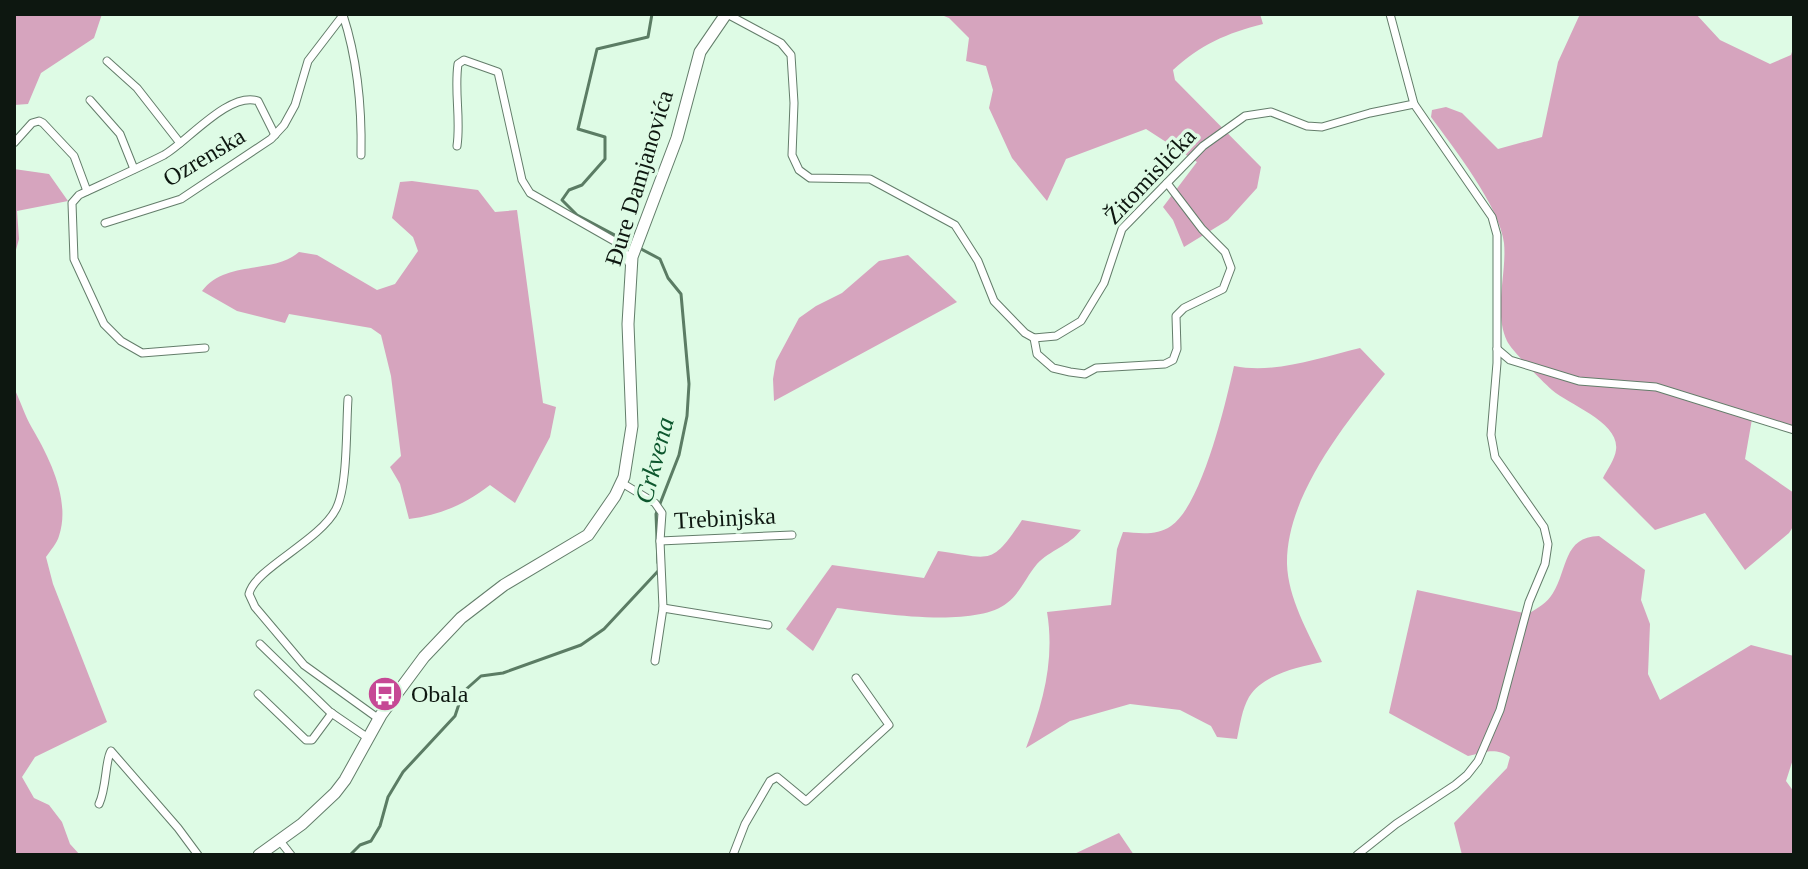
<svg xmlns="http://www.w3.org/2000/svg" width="1808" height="869" viewBox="0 0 1808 869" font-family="Georgia,serif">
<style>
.forest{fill:#d6a4be}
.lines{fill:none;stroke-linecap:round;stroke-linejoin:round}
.stream{stroke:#5b7c64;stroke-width:3}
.street-casing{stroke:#637d6a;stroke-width:9}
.primary-casing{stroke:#637d6a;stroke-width:13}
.street{stroke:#fff;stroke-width:7}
.primary{stroke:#fff;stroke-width:11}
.labels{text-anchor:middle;stroke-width:7;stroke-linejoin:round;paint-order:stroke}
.street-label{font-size:24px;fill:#0d1710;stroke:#defbe5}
.poi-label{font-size:24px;fill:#0d1710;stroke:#defbe5;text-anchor:start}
.water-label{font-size:26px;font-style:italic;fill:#0d572e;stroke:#defbe5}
</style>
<rect width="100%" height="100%" fill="#defbe5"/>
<!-- forest -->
<g class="forest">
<path d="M14,14H102L94,38L41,73L28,104L14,105Z"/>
<path d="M939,14H1260L1263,24C1227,33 1200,45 1173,70L1175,80L1261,167L1257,188L1228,220L1184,247L1173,220L1163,207L1197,162L1146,129L1066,159L1047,201L1012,158L989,108L993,90L986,66L966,61L969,38L949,18Z"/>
<path d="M1580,14H1696L1720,40L1770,64L1791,55L1794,45V429L1752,419L1745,459L1794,493V525L1789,533L1745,570L1705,513L1655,530L1603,478C1607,470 1615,459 1616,450C1620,422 1569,405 1552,390C1543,382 1511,350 1507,341C1493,311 1507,274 1504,243C1500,207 1453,147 1431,117L1432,110L1446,107L1462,113L1498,149L1542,137L1558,62Z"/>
<path d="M14,169L49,174L68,201L17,211L19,239L14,257Z"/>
<path d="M412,181L478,190L495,212L517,210L543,403L556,407L550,437L515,503L490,485C465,504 441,515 409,519L400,484L390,467L401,456L391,376L381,335L371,328L289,314L285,323L237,311L202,291C226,259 273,275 299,252L317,255L377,290L395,284L418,251L413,237L392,218L400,182Z"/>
<path d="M908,255L957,302L774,401L773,379L776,361L799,318L816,306L842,293L879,261Z"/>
<path d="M1360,348L1385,374C1345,424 1286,496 1287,564C1288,598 1308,632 1322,662C1299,667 1263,674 1249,697C1242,709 1240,725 1237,739L1217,737L1211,726L1180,710L1130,704L1070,721L1026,748C1043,703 1055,660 1047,612L1111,605L1117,549L1123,532C1139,533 1157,536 1171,526C1202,505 1226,402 1234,366C1275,374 1319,358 1360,348Z"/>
<path d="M14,388C20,400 25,416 32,428C49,457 71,500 59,536C57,543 50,551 46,557L53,584L107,722L35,757L22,777L34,798L49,805L62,822L70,844L80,855H14Z"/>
<path d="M1022,520L1081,530C1069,546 1050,550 1037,564C1026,577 1021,592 1007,603C975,629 877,613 837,608L813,651L786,629L832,565L924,578L938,551C991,558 991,567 1022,520Z"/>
<path d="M1599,536L1645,570L1641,600L1650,624L1648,674L1660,700L1751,645L1794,656V756L1786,781L1794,792V855H1462L1454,823L1507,768L1510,757C1496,747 1484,752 1468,756L1389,713L1417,590L1528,614C1538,608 1547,603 1553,593C1568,569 1563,537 1599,536Z"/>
<path d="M1119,833L1134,855H1072Z"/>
</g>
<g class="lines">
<!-- stream -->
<g class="stream">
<path d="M652,14L648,37L597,49L578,129L605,137V159L582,185L569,190L562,200L577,215L660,259L668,278L681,294L689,384L687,416L679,455L656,514L658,563"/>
<path d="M350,855L360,845L371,841L380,826L388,797L403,772L455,716L463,692L481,676L503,673L581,645L604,629L659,570"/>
</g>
<!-- street casing -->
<g class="street-casing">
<g id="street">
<path d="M727,14L781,43L791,55L794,103L792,155L799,170L810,178L870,179L955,225L978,261L994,301L1025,333L1034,338L1056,336L1081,321L1104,283L1122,229L1203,146L1245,116L1271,112L1307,126L1322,127L1370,113L1414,104"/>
<path d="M343,15C358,61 362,107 361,155"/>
<path d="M107,61L137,88L180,143"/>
<path d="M90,100L120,134L134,169"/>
<path d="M14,143L32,123L39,121L43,123L74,156L87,191"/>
<path d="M457,146C461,118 454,92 458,64L464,60L498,72L522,180L530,193L616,242L624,251L630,266"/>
<path d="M105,223L181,199L271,139L284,125L295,105L308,61L344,14"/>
<path d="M1034,338L1037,354L1053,368L1070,372L1085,374L1096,368L1165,364L1173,360L1177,349L1176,316L1184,308L1223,289L1231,268L1225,252L1202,229L1167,183"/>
<path d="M205,348L142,353L121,341L104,324L74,259L72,203L79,195C107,182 136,169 164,155C187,142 229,91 258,101L275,135"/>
<path d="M1497,349L1510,360L1579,381L1656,387L1794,430"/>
<path d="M348,399C346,426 348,486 336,509C320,541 254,569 249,594L255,607L304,665L379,719"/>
<path d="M622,483L655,503L662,513L660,541L663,608L655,661"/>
<path d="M660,541L792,535"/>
<path d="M663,608L768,625"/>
<path d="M260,644L330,712L368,738"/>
<path d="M258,694L306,740H312L332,713"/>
<path d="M99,804C107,787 105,760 111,751L178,828L198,855"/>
<path d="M280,841L291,855"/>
<path d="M733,855L745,824L770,781L777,777L806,801L889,725L856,678"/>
<path d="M1357,855L1396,824L1455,785L1467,775L1478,761L1500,710L1529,602L1545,564L1548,544L1544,527L1495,457L1491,435L1497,363V235L1492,217L1414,104L1390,14"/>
</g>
</g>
<!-- primary casing -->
<g class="primary-casing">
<path id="primary" d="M259,855L302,824L335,793L345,780L381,715L424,657L461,618L504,585L588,535L615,496L624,477L632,426L628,324L632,257L677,138L700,52L726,14"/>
</g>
<!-- street -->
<use href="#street" class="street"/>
<!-- primary -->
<use href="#primary" class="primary"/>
</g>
<!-- icons -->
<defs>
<g id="bus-disc" transform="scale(1.8)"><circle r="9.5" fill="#c64895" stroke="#defbe5"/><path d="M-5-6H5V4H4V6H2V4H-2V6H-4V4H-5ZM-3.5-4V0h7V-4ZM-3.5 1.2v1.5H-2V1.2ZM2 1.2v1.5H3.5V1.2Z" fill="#fff"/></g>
</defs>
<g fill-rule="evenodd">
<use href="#bus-disc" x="385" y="694"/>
</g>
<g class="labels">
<!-- street labels -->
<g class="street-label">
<text transform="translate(204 157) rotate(-31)" y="8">Ozrenska</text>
<text transform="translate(1150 176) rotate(-47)" y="8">Žitomislićka</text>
<text transform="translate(639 178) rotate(-73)" y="8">Đure Damjanovića</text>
<text transform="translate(725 518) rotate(-3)" y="8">Trebinjska</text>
</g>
<!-- poi labels -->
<g class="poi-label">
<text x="411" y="702">Obala</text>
</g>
<!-- water labels -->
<g class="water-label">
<text transform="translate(654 460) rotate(-75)" y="9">Crkvena</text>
</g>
</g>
<!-- border -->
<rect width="1808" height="869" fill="none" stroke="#0d1710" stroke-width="32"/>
</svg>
